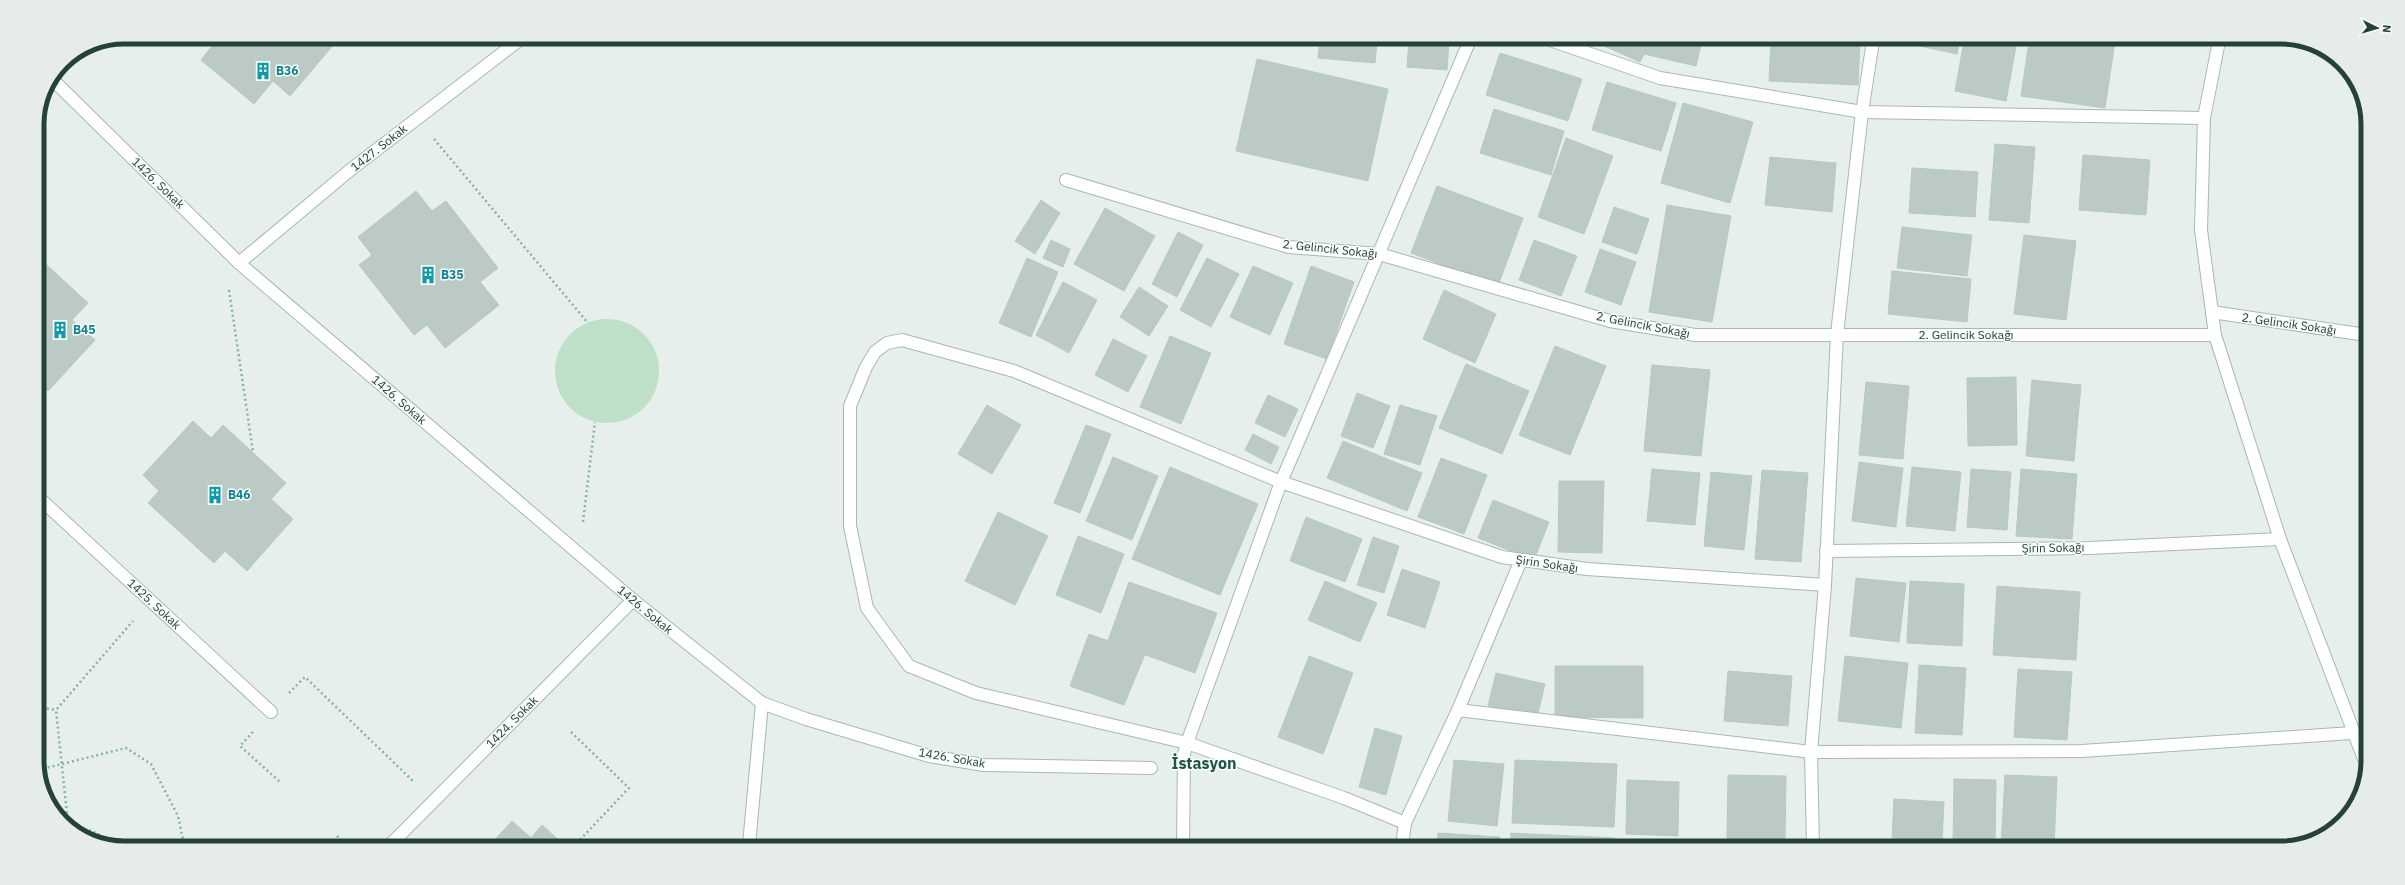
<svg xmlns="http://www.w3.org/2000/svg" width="2405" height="885" viewBox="0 0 2405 885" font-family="'IBM Plex Sans',sans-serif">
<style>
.green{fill:#bfe0c8}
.building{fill:#bbcac4;stroke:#b8c9c2}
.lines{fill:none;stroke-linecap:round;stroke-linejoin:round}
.minor-casing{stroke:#a8b8b2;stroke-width:14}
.path{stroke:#86b3a5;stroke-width:2.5;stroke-dasharray:2 3;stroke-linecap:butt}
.minor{stroke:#fff;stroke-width:12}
.labels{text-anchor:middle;stroke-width:3;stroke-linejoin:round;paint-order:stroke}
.culture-label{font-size:12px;font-weight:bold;fill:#0d838f;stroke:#f7fbf9;text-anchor:start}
.street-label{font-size:12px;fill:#24423a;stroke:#f7fbf9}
.district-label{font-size:16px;font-weight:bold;fill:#1f5548;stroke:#f7fbf9}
.rim{fill:none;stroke:#24423a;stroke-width:5}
</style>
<rect width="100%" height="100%" fill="#e6efeb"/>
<!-- green -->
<circle class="green" cx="607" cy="371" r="52"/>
<!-- building -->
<g class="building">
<path d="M340,37L290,96L273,81L254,104L201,60L219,37Z"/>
<path d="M1320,39L1377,40L1375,63L1318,58Z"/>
<path d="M1409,40H1449L1447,70L1407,67Z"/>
<path d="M1591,40H1702L1696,66L1644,54L1640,62Z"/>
<path d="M1771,40L1860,41L1858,85L1769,81Z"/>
<path d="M1911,41H1960L1957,54L1910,44Z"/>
<path d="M1964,41H2017L2006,101L1955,91Z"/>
<path d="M2029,41H2115L2105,108L2021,96Z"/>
<path d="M1500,53L1582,79L1568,121L1486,95Z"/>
<path d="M1257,59L1388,89L1368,181L1236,151Z"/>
<path d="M1607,82L1676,103L1661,151L1592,130Z"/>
<path d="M1683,103L1753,122L1730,203L1661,183Z"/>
<path d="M1494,109L1564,131L1551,175L1480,153Z"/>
<path d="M1566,138L1613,156L1584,234L1538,217Z"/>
<path d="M1995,144L2035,147L2029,223L1989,220Z"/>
<path d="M2083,155L2150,160L2146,215L2079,210Z"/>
<path d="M1770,157L1836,163L1832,212L1765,205Z"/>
<path d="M1912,168L1978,172L1975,217L1909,213Z"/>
<path d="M1437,186L1523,218L1498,286L1411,253Z"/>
<path d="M416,191L432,211L446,201L498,268L480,282L499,305L445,348L427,325L414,335L359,265L372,255L358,237Z"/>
<path d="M1041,200L1060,213L1035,254L1015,241Z"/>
<path d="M1667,205L1731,216L1712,322L1649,312Z"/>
<path d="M1614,207L1649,219L1637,254L1602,242Z"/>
<path d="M1105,208L1155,236L1124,291L1074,264Z"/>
<path d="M1902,227L1972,235L1967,276L1897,268Z"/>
<path d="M1178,232L1203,245L1177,297L1152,284Z"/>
<path d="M2024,235L2076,241L2066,320L2014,314Z"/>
<path d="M1051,240L1070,249L1063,267L1043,258Z"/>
<path d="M1534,240L1577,256L1561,296L1519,280Z"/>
<path d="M1600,249L1636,262L1621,305L1585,292Z"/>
<path d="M37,256L88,303L72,320L95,340L48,391L37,381Z"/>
<path d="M1027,258L1058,272L1031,337L999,323Z"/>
<path d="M1207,258L1239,274L1211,327L1180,310Z"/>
<path d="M1253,266L1293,283L1270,335L1230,317Z"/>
<path d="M1311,266L1354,282L1327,359L1284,344Z"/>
<path d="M1892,271L1971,279L1967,322L1888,314Z"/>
<path d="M1063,282L1097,300L1069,353L1036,335Z"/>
<path d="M1139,287L1168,306L1149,336L1120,317Z"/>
<path d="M1444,290L1496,314L1475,363L1423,339Z"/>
<path d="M1170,336L1211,353L1181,424L1140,407Z"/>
<path d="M1113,339L1147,356L1128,392L1095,375Z"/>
<path d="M1555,346L1606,366L1570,455L1519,435Z"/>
<path d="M1466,364L1529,391L1502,454L1439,428Z"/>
<path d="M1652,365L1710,370L1701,456L1644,451Z"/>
<path d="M2016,377L2017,445L1968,446L1967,378Z"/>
<path d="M2032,380L2081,385L2074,461L2026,456Z"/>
<path d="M1866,382L1909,386L1903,459L1859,455Z"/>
<path d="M1357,393L1390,406L1373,448L1341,436Z"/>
<path d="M1268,395L1298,409L1285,437L1255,423Z"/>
<path d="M987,405L1021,425L992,474L958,454Z"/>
<path d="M1400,405L1437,416L1420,465L1384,454Z"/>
<path d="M193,421L211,438L223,425L286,483L271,499L293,519L247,571L225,551L214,563L148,503L159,491L143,475Z"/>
<path d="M1086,425L1111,434L1080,513L1054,503Z"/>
<path d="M1253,434L1279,447L1271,464L1245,450Z"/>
<path d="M1343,441L1422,473L1407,511L1327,478Z"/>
<path d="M1113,457L1158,476L1132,540L1086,521Z"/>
<path d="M1441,458L1487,475L1464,534L1418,517Z"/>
<path d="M1859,462L1903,468L1896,527L1852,521Z"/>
<path d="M1170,467L1258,504L1220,595L1132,559Z"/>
<path d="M1912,467L1961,472L1955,531L1906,526Z"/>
<path d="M1652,469L1700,473L1695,525L1647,521Z"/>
<path d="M1971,469L2011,472L2007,530L1967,527Z"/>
<path d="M2021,469L2077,474L2072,539L2016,536Z"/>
<path d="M1762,470L1808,473L1801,562L1755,559Z"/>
<path d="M1711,472L1752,476L1744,550L1704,546Z"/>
<path d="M1559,481H1604L1602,553L1558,552Z"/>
<path d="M1493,500L1549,522L1534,560L1478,538Z"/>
<path d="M998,512L1048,536L1015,605L965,581Z"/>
<path d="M1306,517L1362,539L1345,582L1290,561Z"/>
<path d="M1078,536L1124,554L1101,613L1056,595Z"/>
<path d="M1373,537L1399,546L1384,593L1357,585Z"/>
<path d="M1402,569L1440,582L1425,628L1387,615Z"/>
<path d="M1856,578L1906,583L1899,642L1850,636Z"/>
<path d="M1325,581L1377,603L1360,642L1308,620Z"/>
<path d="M1910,581L1964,584L1962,646L1907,643Z"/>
<path d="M1129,582L1217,613L1195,673L1108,641Z"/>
<path d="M1997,586L2080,592L2076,660L1993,655Z"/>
<path d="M1089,634L1145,654L1124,705L1070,686Z"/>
<path d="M1309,656L1353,673L1323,754L1278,737Z"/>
<path d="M1845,656L1908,663L1901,728L1838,721Z"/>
<path d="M1919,665L1966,668L1962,735L1915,733Z"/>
<path d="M1555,666H1643V718L1555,717Z"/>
<path d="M2018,669L2072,672L2067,740L2014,737Z"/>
<path d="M1728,671L1792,676L1788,726L1724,721Z"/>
<path d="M1496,673L1545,684L1537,717L1488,706Z"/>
<path d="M1375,728L1402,736L1386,795L1359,787Z"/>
<path d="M1454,760L1504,764L1497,826L1448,821Z"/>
<path d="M1515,760L1617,764L1614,827L1512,823Z"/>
<path d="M1728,775L1786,776L1785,839H1727Z"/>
<path d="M2005,775L2057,777L2054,848L2001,847Z"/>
<path d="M1954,779L1996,780L1995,845L1953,844Z"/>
<path d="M1627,780L1679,782L1678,836L1626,834Z"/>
<path d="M1894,799L1944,802L1942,841L1892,838Z"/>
<path d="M512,821L531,838L542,825L563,844H491Z"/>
<path d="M1438,833L1500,837L1499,846H1437Z"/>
<path d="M1511,833L1615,838L1614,847L1510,846Z"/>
<path d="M1673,845L1726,846V847H1673Z"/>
</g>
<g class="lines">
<!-- minor casing -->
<g class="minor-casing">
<g id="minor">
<path d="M1550,40L1660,78L1862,112L2204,118"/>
<path d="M2219,41L2204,118L2201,230L2215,335L2280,539L2364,759"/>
<path d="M57,70L67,59"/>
<path d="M52,79L239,263L633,600L762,703L806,719L929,756L984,765L1151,768"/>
<path d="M1066,180L1289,247L1379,254L1610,321L1695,335H2215"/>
<path d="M239,263L349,171L522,38"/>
<path d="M2212,312L2366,335"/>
<path d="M37,496L271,712"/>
<path d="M1826,551L2089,548L2280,539"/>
<path d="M1458,710L1811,752L2082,751L2352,733"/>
<path d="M1405,823L1458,710L1521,560"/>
<path d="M391,844L633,600"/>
<path d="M749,845L762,703"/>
<path d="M1183,846L1184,754L1187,743L1281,482L1470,40"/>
<path d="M1402,846L1405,823L1344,798L1187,743L976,693L909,666L867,608L850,526V406L866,367L875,352L887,343L902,340L1014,371L1281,482L1502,557L1587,569L1825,585"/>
<path d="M1813,847L1811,752L1825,585L1837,334L1862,112L1873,41"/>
</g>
</g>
<!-- path -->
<g class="path">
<path d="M434,139L588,323"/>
<path d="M229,290L253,452"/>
<path d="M583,522L595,422"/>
<path d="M289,693L305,677L414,782"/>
<path d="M37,707L56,710"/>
<path d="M253,732L240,746L280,782"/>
<path d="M571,732L629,788L576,844"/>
<path d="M38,770L126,748L151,764L178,816L184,844"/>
<path d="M68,823L56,710L133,621"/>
<path d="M74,828C90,828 100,834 112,844"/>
<path d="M337,836L345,844"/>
</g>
<!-- minor -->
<use href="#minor" class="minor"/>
</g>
<!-- icons -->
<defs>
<g id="building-bare" transform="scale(1.38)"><path d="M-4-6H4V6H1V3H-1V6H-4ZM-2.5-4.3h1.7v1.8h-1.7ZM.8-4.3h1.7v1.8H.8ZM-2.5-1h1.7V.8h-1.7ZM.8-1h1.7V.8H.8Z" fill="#0f9aa8" stroke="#f7fbf9" stroke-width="2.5" paint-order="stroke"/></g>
</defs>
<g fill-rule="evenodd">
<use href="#building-bare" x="263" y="71"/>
<use href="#building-bare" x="428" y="275"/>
<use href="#building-bare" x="60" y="330"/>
<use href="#building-bare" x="215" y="495"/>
</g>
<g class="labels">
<!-- culture labels -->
<g class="culture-label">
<text x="276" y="75">B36</text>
<text x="441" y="279">B35</text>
<text x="73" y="334">B45</text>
<text x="228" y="499">B46</text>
</g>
<!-- street labels -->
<g class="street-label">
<text transform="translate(379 148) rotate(-38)" y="4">1427. Sokak</text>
<text transform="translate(158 183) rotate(44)" y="4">1426. Sokak</text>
<text transform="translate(1330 249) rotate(6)" y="4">2. Gelincik Sokağı</text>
<text transform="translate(2289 324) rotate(8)" y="4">2. Gelincik Sokağı</text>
<text transform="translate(1643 325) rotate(11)" y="4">2. Gelincik Sokağı</text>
<text x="1966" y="339">2. Gelincik Sokağı</text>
<text transform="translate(399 400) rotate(41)" y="4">1426. Sokak</text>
<text transform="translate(2053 548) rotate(-1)" y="4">Şirin Sokağı</text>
<text transform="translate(1547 564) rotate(8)" y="4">Şirin Sokağı</text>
<text transform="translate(154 604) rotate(43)" y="4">1425. Sokak</text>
<text transform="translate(645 610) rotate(40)" y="4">1426. Sokak</text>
<text transform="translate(512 722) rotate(-45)" y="4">1424. Sokak</text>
<text transform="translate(952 758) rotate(10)" y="4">1426. Sokak</text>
</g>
<!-- district labels -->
<g class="district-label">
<text x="1204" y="769">İstasyon</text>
</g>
</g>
<!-- crop -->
<path d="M0 0H2405V885H0ZM124 44H2281A80 80 0 0 1 2361 124V761A80 80 0 0 1 2281 841H124A80 80 0 0 1 44 761V124A80 80 0 0 1 124 44Z" fill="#e6ecea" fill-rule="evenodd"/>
<path class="rim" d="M124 44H2281A80 80 0 0 1 2361 124V761A80 80 0 0 1 2281 841H124A80 80 0 0 1 44 761V124A80 80 0 0 1 124 44Z"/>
<!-- north arrow -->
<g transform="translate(2377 28) rotate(95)" stroke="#f7fbf9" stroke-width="3" paint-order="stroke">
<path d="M0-3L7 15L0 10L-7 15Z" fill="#24423a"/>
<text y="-6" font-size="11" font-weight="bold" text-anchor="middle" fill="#24423a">N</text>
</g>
</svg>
